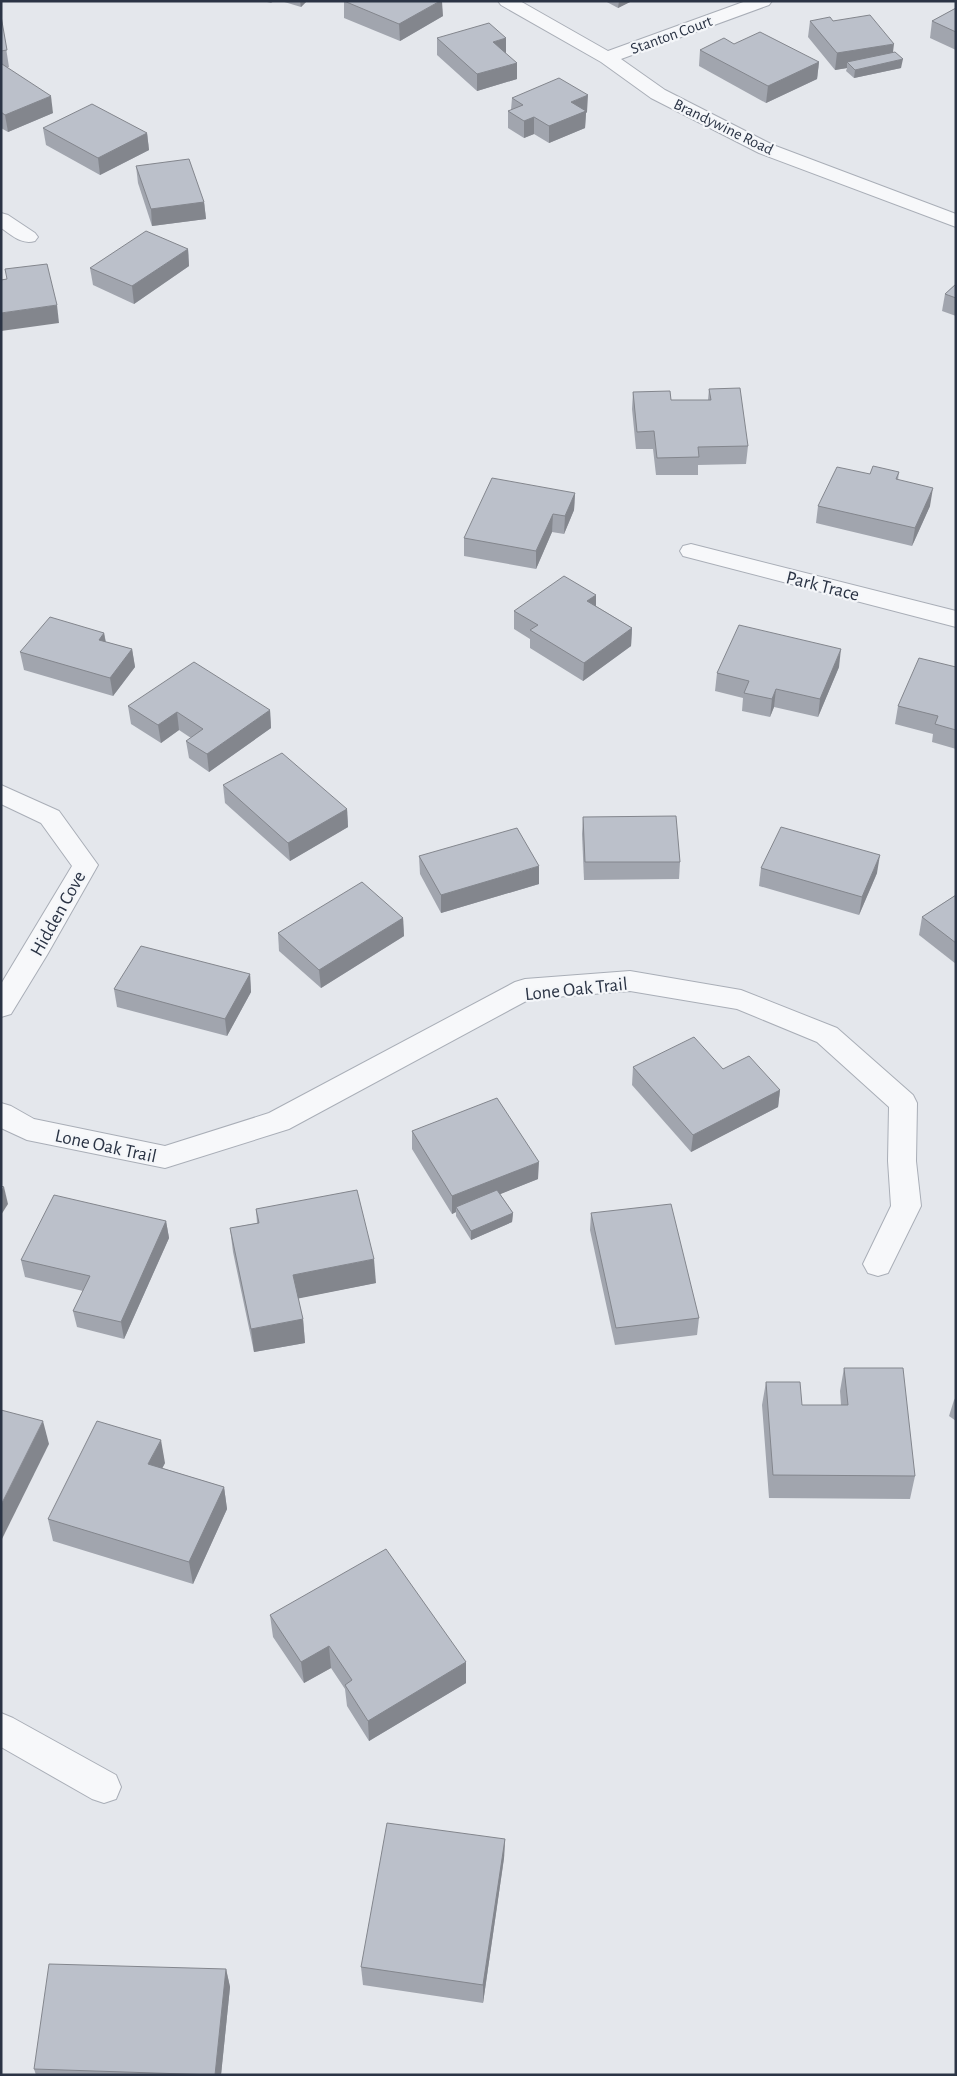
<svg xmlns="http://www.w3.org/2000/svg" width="957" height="2076" viewBox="0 0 957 2076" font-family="'Alegreya Sans',sans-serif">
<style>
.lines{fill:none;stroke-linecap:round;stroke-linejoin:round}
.minor-casing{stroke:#a9aeb7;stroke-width:2}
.minor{fill:#f7f8fa;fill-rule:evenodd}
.wall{fill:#a1a5ae}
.shaded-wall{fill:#83868d}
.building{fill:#bbc0ca;stroke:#83868d}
.labels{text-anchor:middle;stroke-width:4.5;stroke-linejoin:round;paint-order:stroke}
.far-street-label{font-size:16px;fill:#2b3445;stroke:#f4f6f9}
.street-label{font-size:19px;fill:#2b3445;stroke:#f4f6f9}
</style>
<rect width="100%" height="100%" fill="#e4e7ec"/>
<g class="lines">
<!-- minor casing -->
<g class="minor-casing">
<g id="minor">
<path d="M498,1H520L608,51L746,1H772L769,5L621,59L665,90L773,145L956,214V227L759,153L651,98L601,62L501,5Z"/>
<path d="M1,213L8,215L35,233L38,237L35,241C21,245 12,235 1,228Z"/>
<path d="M691,544L956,611V627L683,556L680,551L683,546Z"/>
<path d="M1,785L59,811L98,865L47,955L11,1014L1,1017V984L72,866L41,823L1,804Z"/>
<path d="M630,971L741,990L837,1028L913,1095L917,1103L916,1161L921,1206L888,1273L878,1276L868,1273L863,1264L891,1206L888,1161L889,1107L817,1042L737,1009L630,991L530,999L289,1129L165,1168L27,1140L1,1128V1103L11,1106L34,1119L165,1146L269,1113L515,982L525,979Z"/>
<path d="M1,1713L13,1718L116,1775L121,1787L116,1799L104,1803L92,1799L1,1747Z"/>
</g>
</g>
<!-- minor -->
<use href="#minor" class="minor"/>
</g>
<!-- wall -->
<g class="wall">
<path d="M263,1H274L271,3Z"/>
<path d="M281,1H307L301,7Z"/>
<path d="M344,1L443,16L400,41L344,18Z"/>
<path d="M605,1H632L618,8Z"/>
<path d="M956,8V50L930,38L932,21Z"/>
<path d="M1,16L9,67H7L53,113L8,132L1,128Z"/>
<path d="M810,21H833L893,52L901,68L854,78L846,71L847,68L835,70L808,37Z"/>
<path d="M437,38L517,63V79L477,91L437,55Z"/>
<path d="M734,44L819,62L817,79L766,103L699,66L700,50Z"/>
<path d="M512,98L587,112L586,113L585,128L549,143L534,134L524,138L508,128V111L511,110Z"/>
<path d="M43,128L147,133L149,150L100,175L46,145Z"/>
<path d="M136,166L204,202L206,219L152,226L138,183Z"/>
<path d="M188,249L189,266L134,304L93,285L90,268Z"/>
<path d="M956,284V316L942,311L945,294Z"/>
<path d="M709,389L748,446L746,464L698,465V475H656L653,449H636L632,409L633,392L671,400H708Z"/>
<path d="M899,472L898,480L930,506L912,546L816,523L818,506L870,474Z"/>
<path d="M575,493L574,510L564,534L552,532L536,569L464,556V538Z"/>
<path d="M596,595V606L632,628L631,646L583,681L530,648V639L514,629V611Z"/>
<path d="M104,633L106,642L132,649L135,667L113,696L24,670L20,652Z"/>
<path d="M839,667L818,717L774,707L770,717L742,711L743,698L715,691L717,673Z"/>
<path d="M956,667V749L932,742L933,734L895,724L898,706Z"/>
<path d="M128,706L270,710L271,728L209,772L189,758L186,741L191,738L179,730L161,743L131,724Z"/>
<path d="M223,785L347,809L348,827L290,861L225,803Z"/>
<path d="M583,817L680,862L679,879L584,880L582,834Z"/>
<path d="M419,856L539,884L441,913L420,874Z"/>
<path d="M761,868L877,873L859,915L759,886Z"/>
<path d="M956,895V964L919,935L922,917Z"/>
<path d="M403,918L404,936L321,988L279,951L278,933Z"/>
<path d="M250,974L251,992L227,1036L117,1007L114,989Z"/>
<path d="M633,1067L723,1069L780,1090L778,1107L691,1152L632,1085Z"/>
<path d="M412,1131L538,1179L500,1194L513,1213L512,1222L471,1240L456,1216V1212L452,1214L412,1149Z"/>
<path d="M256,1209L376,1283L298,1298L303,1319L305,1343L254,1352L233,1252L230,1228L257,1223Z"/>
<path d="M591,1213L699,1318L697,1335L615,1345L590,1230Z"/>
<path d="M166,1221L169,1238L124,1339L77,1327L73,1311L83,1291L25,1277L21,1260Z"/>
<path d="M844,1368L915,1476L910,1499L769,1498L762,1405L766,1382L802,1405H841L840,1391Z"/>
<path d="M956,1397V1421L949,1416L954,1400Z"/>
<path d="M165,1463L162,1468L224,1487L227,1509L193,1584L53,1541L48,1519Z"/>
<path d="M270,1615L466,1662V1683L369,1741L347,1706L345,1689L331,1668L304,1683L273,1637Z"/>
<path d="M505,1839L504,1858L483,2003L363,1985L361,1967Z"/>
<path d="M226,1969L230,1987L221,2075H36L34,2069Z"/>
</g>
<!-- shaded-wall -->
<g class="shaded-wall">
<path d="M300,1H307L301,7Z"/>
<path d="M440,1H442L443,16L400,41L399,24Z"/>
<path d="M619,1H632L618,8Z"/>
<path d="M506,38V55L493,42Z"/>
<path d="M894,44L892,60L847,62V68L835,70L837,53Z"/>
<path d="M903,59L901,68L854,78L855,70Z"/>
<path d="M819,62L817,79L766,103L768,86Z"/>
<path d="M517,63V79L477,91V74Z"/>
<path d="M588,95L587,112L586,113L585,128L549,143V126L571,102Z"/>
<path d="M51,96L53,113L8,132L5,115Z"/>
<path d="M534,117V134L524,138V121Z"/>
<path d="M147,133L149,150L100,175L98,158Z"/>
<path d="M204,202L206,219L152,226L151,209Z"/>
<path d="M188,249L189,266L134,304L132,286Z"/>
<path d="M57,305L59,323L1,331V313Z"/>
<path d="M933,488L930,506L912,546L915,528Z"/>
<path d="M575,493L574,510L564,534L565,516Z"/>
<path d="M553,514L552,532L536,569V551Z"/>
<path d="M596,595V612L587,601Z"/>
<path d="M632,628L631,646L583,681L584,663Z"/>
<path d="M104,633L107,651L99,640Z"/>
<path d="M132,649L135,667L113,696L110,678Z"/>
<path d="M841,649L839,667L818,717L820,699Z"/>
<path d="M776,689L774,707L770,717L772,699Z"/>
<path d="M270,710L271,728L209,772L207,754Z"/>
<path d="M177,712L179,730L161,743L158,725Z"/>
<path d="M347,809L348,827L290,861L288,843Z"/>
<path d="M880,855L877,873L859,915L862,897Z"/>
<path d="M539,866V884L441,913V895Z"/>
<path d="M403,918L404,936L321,988L319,970Z"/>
<path d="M250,974L251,992L227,1036L225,1019Z"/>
<path d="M780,1090L778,1107L691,1152L693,1135Z"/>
<path d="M539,1162L538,1179L458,1211L456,1207V1212L452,1214V1196Z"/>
<path d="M4,1187L8,1204L1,1215V1191Z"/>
<path d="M513,1213L512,1222L471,1240V1231Z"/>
<path d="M166,1221L169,1238L124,1339L121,1322Z"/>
<path d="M374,1259L376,1283L296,1299L293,1275Z"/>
<path d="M303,1319L305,1343L254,1352L251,1329Z"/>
<path d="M43,1421L49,1444L2,1539L1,1536V1505Z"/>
<path d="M161,1440L165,1463L153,1486L148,1464Z"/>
<path d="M224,1487L227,1509L193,1584L189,1562Z"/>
<path d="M329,1646L331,1668L304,1683L301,1662Z"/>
<path d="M466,1662V1683L369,1741L368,1721Z"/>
<path d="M505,1839L504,1858L483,2003V1985Z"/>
<path d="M226,1969L230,1987L221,2075H215Z"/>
</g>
<!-- building -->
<g class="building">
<path d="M344,1H440L399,24Z"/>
<path d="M956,8V32L932,21Z"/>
<path d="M870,15L894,44L837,53L810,21L830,17L833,21Z"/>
<path d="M1,16L7,50L1,51Z"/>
<path d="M489,23L506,38L493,42L517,63L477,74L437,38Z"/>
<path d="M760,32L819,62L768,86L700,50L724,38L734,44Z"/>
<path d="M895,52L903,59L855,70L847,62Z"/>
<path d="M1,64H2L51,96L5,115L1,112Z"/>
<path d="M559,78L588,95L571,102L586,111L549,126L534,117L524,121L508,111L523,105L512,98Z"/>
<path d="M92,104L147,133L98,158L43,128Z"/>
<path d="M189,159L204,202L151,209L136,166Z"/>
<path d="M146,231L188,249L132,286L90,268Z"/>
<path d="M47,264L57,305L1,313V280L7,279L5,269Z"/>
<path d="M956,284V298L945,294Z"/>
<path d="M740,388L748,446L698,447L699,457L657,458L654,431L637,432L633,392L670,391L671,400H711L709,389Z"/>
<path d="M873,466L899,472L896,479L933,488L915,528L818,506L837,467L870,474Z"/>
<path d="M492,478L575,493L565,516L553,514L536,551L464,538Z"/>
<path d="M564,576L596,595L587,601L632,628L584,663L530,630L538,625L514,611Z"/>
<path d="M50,617L104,633L99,640L132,649L110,678L20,652Z"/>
<path d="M739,625L841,649L820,699L776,689L772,699L744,693L749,681L717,673Z"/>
<path d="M919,658L956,667V730L935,724L938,716L898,706Z"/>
<path d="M194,662L270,710L207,754L186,741L203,729L177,712L158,725L128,706Z"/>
<path d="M282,753L347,809L288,843L223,785Z"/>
<path d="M676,816L680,862H585L583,817Z"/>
<path d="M781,827L880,855L862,897L761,868Z"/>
<path d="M517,828L539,866L441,895L419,856Z"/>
<path d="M362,882L403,918L319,970L278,933Z"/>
<path d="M956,895V943L922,917Z"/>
<path d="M141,946L250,974L225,1019L114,989Z"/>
<path d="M694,1037L723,1069L749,1056L780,1090L693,1135L633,1067Z"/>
<path d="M497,1098L539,1162L452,1196L412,1131Z"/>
<path d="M1,1186L4,1187L1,1191Z"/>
<path d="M357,1190L374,1259L293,1275L303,1319L251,1329L230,1228L259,1223L256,1209Z"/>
<path d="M497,1190L513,1213L471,1231L456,1207Z"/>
<path d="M54,1195L166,1221L121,1322L73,1311L90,1276L21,1260Z"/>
<path d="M671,1204L699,1318L616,1328L591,1213Z"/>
<path d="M844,1368H903L915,1476L773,1475L766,1382H800L802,1405H848Z"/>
<path d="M1,1410L43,1421L1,1505Z"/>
<path d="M97,1421L161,1440L148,1464L224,1487L189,1562L48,1519Z"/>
<path d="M386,1549L466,1662L368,1721L345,1685L352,1680L329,1646L301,1662L270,1615Z"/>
<path d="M387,1823L505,1839L483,1985L361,1967Z"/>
<path d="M49,1964L226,1969L215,2075L34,2069Z"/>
</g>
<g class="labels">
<!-- far-street labels -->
<g class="far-street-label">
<text transform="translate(671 34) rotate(-20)" y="6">Stanton Court</text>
<text transform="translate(724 126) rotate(26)" y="6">Brandywine Road</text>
</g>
<!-- street labels -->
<g class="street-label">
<text transform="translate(823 585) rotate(14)" y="7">Park Trace</text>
<text transform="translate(57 913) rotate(-61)" y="7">Hidden Cove</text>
<text transform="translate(576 988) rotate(-6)" y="7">Lone Oak Trail</text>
<text transform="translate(106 1145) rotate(12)" y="7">Lone Oak Trail</text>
</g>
</g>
<!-- border -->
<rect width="957" height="2076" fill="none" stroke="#2b3445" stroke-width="5"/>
</svg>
